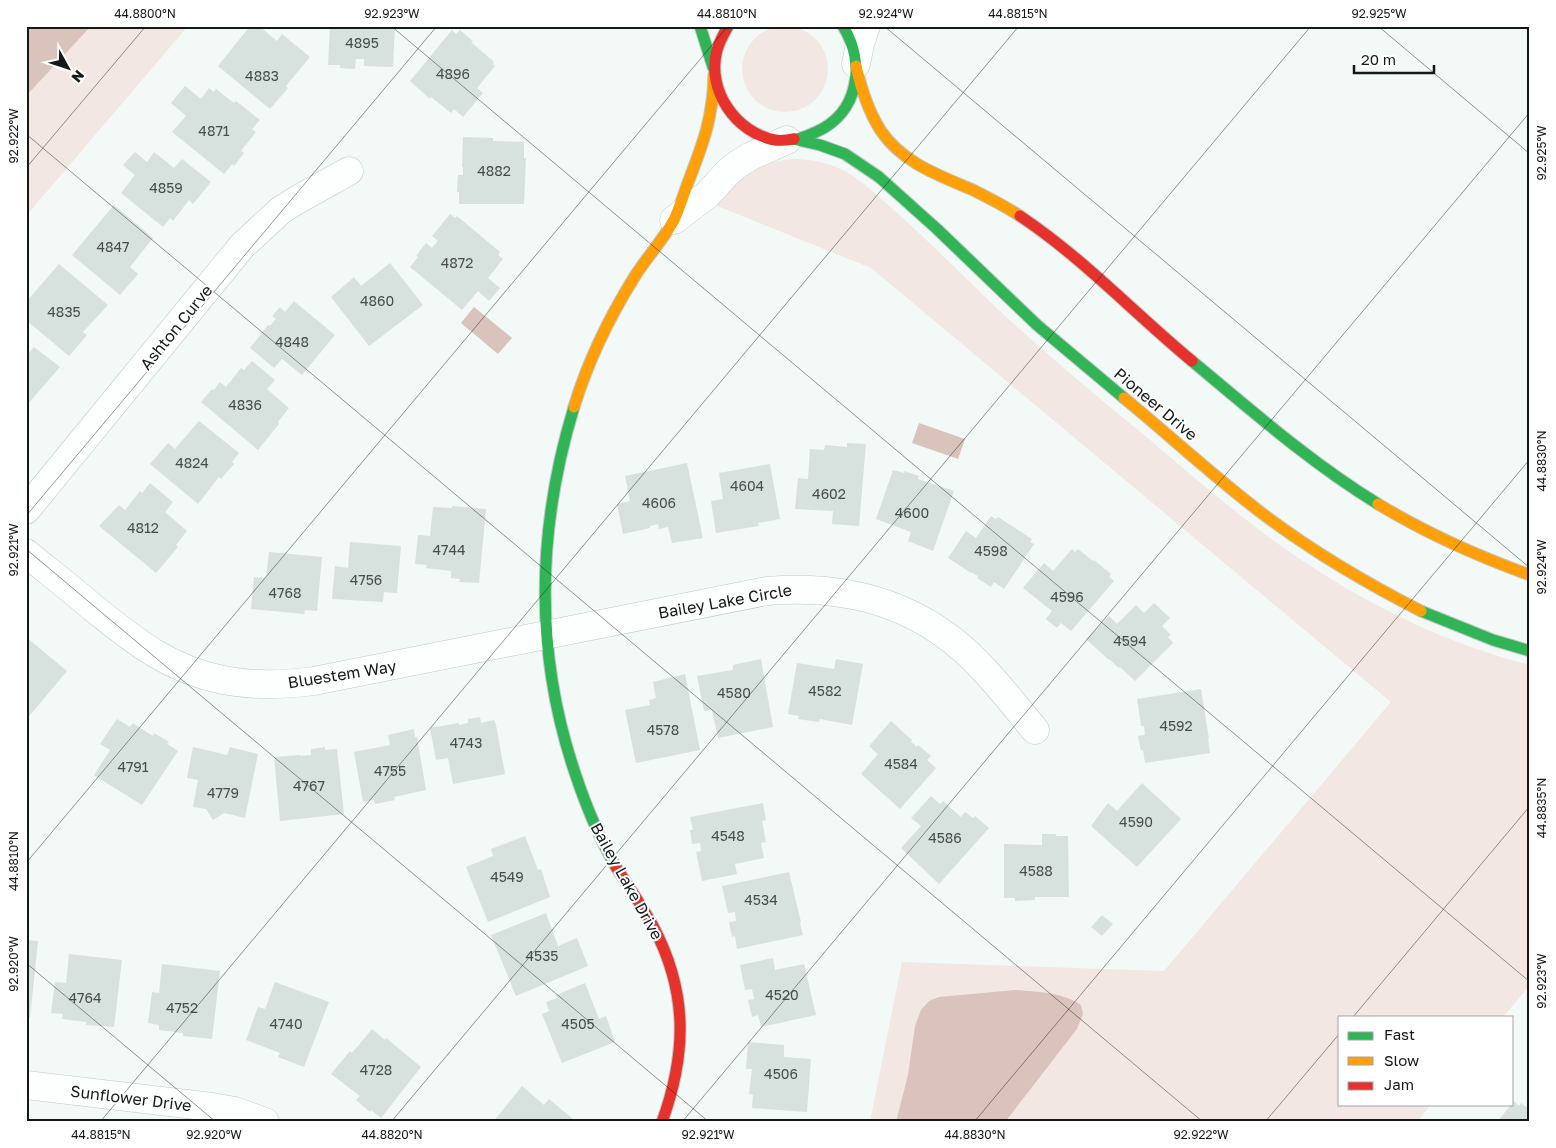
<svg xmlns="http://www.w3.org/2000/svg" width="1556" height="1148" viewBox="0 0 1556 1148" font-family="'Golos Text',sans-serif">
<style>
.green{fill:#f2e7e3}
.water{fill:#dac2bd}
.building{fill:#d7e2de}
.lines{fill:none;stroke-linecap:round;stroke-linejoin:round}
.street-casing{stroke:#c3c8c6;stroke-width:29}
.fast-casing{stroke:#c3c8c6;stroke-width:13}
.slow-casing{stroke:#c3c8c6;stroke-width:13}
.jam-casing{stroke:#c3c8c6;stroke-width:13}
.street{stroke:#fdfefe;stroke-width:28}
.fast{stroke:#30b455;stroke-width:11}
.slow{stroke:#ff9f0a;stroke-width:11}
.jam{stroke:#e5322d;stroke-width:11}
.ticks{fill:none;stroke:#141817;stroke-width:1;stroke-opacity:0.45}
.labels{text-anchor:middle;stroke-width:4;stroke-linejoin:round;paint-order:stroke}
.number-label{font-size:14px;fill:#474c4b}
.street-label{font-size:16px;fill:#141817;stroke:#fff}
.neatline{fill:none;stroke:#141817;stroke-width:2}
.ticks-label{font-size:12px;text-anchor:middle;fill:#141817}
</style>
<rect width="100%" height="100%" fill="#f2f9f6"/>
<!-- green -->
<g class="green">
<path d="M26,26H188L26,216Z"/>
<circle cx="785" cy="69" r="43"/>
<path d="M792,159C815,159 834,164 853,176C868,186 881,199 895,211C932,244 967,280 1004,315C1051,358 1100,399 1149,439C1185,470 1221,501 1258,529C1339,590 1431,640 1530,665V985L1503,1017H1340V1104H1431L1417,1122H870L902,962L1164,971L1391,702L871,268L715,205C736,181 759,162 792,159Z"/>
</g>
<!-- water -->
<g class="water">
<path d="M26,26H91L26,96Z"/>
<path d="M474,307L512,338L498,354L461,323Z"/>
<path d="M919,423L965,439L958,459L912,443Z"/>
<path d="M1015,990C1037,992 1062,992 1081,1005L1083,1014L1077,1029L1005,1122H896L908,1075L915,1026L921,1010L929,1001L939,997Z"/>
</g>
<!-- building -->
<g class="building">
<path d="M250,26H259L277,41L282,34L310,57L286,86L288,88L270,109L218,66Z"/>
<path d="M330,26L395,27L393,67L364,66V59H356L355,69L340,68V65H328Z"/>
<path d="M452,30L456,34L460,30L473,41L471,42L494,62L493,64L495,66L477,88L483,93L463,117L454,109L451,113L431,97L430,99L410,81Z"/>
<path d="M185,86L201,99L209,88L214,92L216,89L234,103L236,101L260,120L252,129L256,132L241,151L244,153L234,166L232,164L224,174L172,132L186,116L171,103Z"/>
<path d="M463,137L493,138V141L524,142V158H526L524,204H459V192H457L458,175H463V167H462Z"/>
<path d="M135,152L147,162L154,152L174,168L182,159L211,182L193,204L189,200L173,221L170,218L163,227L121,193L135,175L123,165Z"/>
<path d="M114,205L153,238L130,267L138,274L120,295L72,255Z"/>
<path d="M450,214L455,218L457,216L500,252L498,255L503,259L488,278L500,288L489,301L478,291L462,310L410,267L418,257L416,256L426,243L432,248L438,241L432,236Z"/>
<path d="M390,263L423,305L369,346L331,297L354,277L361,286Z"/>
<path d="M59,264L108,305L83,332L87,335L69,356L26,320V302Z"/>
<path d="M294,301L335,335L302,375L282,359L274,368L250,348L268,325L270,326L276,319L272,316L280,307L285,312Z"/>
<path d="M34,347L60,367L26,406V357Z"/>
<path d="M252,361L275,380L267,389L289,408L278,422L279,424L258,450L201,402L212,389L214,390L220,382L226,387L241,368L244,370Z"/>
<path d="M199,421L239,453L232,462L234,464L221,479L219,477L198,504L150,464L168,443L175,449Z"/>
<path d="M847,443L866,444L859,526L832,524L833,511L795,509L798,478L808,479L810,449L824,450L825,445L847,447Z"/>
<path d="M687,463L703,538L672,543L668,527L659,529L658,524L650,526V528L623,534L617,504L630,501L625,476Z"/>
<path d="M770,464L780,519L758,523L759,526L716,533L711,501L723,499L719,473Z"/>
<path d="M893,470L904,473V471L919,476L918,479L954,491L933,551L908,541L911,532L876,519Z"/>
<path d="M150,483L173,502L165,512L187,531L176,545L178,547L156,573L99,526L119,505L125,510L140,491L142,493Z"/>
<path d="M452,506L486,509L479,583L459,582L460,579L451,578V571L426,568L427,565L415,564L418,535L430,536L433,507L452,508Z"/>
<path d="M991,516L996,519L998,517L1032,539L1030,542L1034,544L1004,589L994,582L991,587L977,578L978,576L971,572V573L948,558L966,531L976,538Z"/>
<path d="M350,542L401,546L397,593L384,592L383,602L332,599L335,566L348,568Z"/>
<path d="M1072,549L1075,552L1078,549L1093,561L1094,560L1111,574L1109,577L1114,581L1071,631L1061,623L1057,628L1046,619L1052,611L1023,588L1044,563L1053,571Z"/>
<path d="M269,552L322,557L317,611L305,610L304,614L251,609L254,577L266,578Z"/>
<path d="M1154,603L1170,618L1162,626L1171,635L1168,637L1173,643L1135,681L1120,667L1119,668L1109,659V660L1086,639L1109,616L1117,624L1136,605L1144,613Z"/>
<path d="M26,637L67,671L26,720Z"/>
<path d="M761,659L773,727L718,738L712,710L704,711L697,676L733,670V665Z"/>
<path d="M836,659L863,664L852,725L820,719L819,722L798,719L799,716L788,714L797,663L834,669Z"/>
<path d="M685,674L700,750L636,763L625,710L650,705L649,700L656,698L653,682Z"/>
<path d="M1201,689L1209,739H1208L1210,753L1145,763L1143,750L1141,751L1138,736L1145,735L1144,726H1141L1137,699Z"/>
<path d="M480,717L481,723L494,720L496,725L505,774L453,784L448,758L436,760L430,728L459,723V725L468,723V719Z"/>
<path d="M117,719L130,727L133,723L153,736L154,733L169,742L167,744L178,751L142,805L94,775L110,750L100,744Z"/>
<path d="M891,721L912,740L911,742L917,747L918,745L931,756L927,760L936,768L900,809L861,774L878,754L869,746Z"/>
<path d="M414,729L415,737H417L426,790L394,797L395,800L375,804L374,800L363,802L354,752L390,745L388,735Z"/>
<path d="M193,747L227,755L230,747L258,754L245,818L224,813L213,820L206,809L193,807L198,780L187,778Z"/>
<path d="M325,747V750L337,749L344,814L280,821L274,757L300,755L301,756L311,755V749Z"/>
<path d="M1142,783L1181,819L1137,867L1091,826L1108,803L1117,811Z"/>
<path d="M931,796L940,804L943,801L961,817L965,812L973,818L975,816L989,828L939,884L901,848L921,826L911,818Z"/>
<path d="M763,803L766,820L762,821L766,842L761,843L764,858L735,864L737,874L702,881L696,852L701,851L700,843L692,844L690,830H693L690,817Z"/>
<path d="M1042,834H1056V836H1068L1069,897H1035V900L1015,901V898H1004V844L1042,845Z"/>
<path d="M525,836L538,870L541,869L550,897L488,922L466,867L493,856L491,849Z"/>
<path d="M789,872L801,922L800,923L803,935L737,949L735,936L732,937L729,922L736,921L735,912L728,913L722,886Z"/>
<path d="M546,913L558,946L577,938L588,966L516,996L491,935Z"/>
<path d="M1102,915L1113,924L1102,936L1091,927Z"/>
<path d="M26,940L38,941L30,1018L26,1017Z"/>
<path d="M69,954L122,960L114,1027L86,1025V1022L62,1019L63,1014L51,1013L55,982L66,983Z"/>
<path d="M773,958L775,970L804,964L816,1015L761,1027L758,1015L752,1017L748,1000L754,999L752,989L745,990L740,965Z"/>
<path d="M162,964L220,971L212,1039L183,1036V1033L159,1030V1025L148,1023L152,992L159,993Z"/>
<path d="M275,982L329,1002L304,1067L278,1057L280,1053L246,1040L258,1007L265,1009Z"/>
<path d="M585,983L599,1019L606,1016L615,1042L562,1063L542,1014L549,1011L546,1002L557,998L556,995Z"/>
<path d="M372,1029L385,1040L386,1038L421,1067L381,1118L371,1110L370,1112L356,1100L360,1096L331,1074L350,1051L352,1053Z"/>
<path d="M748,1042L784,1045V1057L811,1059L807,1112L752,1108L753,1095L749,1094L752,1069H746Z"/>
<path d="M522,1086L544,1105L549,1099L573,1119L571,1122H493Z"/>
<path d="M1514,1101L1519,1106L1521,1103L1530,1110V1122H1497Z"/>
</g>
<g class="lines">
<!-- street casing -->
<g class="street-casing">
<g id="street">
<path d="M856,64L860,44L866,26"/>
<path d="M674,220L707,195L728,172L738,164L751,156L787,140"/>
<path d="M26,510L242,246L281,210L297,200L349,171"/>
<path d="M26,553C48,571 70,588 91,606C133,640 168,669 223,680C253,686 284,685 314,681L767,591C853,584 927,606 986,672C1003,690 1019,711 1035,730"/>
<path d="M26,1085L212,1107L235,1111L265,1122"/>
</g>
</g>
<!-- fast casing -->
<g class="fast-casing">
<g id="fast">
<path d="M700,26L713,67"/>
<path d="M793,139L820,145L845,154L879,177L937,229L1037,325L1124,398"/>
<path d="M794,139C802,139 809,135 816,132C859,113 866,64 843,26"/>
<path d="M1192,361C1252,411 1311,463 1378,504"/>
<path d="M574,407C537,529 534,652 575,773C586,806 599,838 616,867"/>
<path d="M1421,611L1493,640L1530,651"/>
</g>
</g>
<!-- slow casing -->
<g class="slow-casing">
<g id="slow">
<path d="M856,66C861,88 868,111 881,131C903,163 938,175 973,190C989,198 1005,206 1020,216"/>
<path d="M1124,398C1169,435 1212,475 1259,511C1310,550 1364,582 1421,611"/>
<path d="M574,407C588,361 610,316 635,276C647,257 663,240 674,220C680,207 684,193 689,180C704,141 713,117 714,74"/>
<path d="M1378,504C1426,533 1477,556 1530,575"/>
</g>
</g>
<!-- jam casing -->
<g class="jam-casing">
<g id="jam">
<path d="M728,26C724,34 719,42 717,50C706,90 736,133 775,140C781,141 788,140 794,139"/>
<path d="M1020,216C1083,258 1134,313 1192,361"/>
<path d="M616,867C629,887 642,906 653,926C688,992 687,1053 662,1122"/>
</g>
</g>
<!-- street -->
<use href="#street" class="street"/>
<!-- fast -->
<use href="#fast" class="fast"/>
<!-- slow -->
<use href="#slow" class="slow"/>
<!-- jam -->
<use href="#jam" class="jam"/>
</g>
<!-- ticks -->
<path class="ticks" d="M391,26L1530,982M884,26L1530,568M1378,26L1530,154M26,134L1203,1122M26,168L146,26M26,516L437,26M26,549L709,1122M26,863L728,26M26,963L216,1122M1353,1017L1530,806M100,1122L1019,26M391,1122L1311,26M682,1122L1530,112M974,1122L1530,459M1265,1122L1340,1033"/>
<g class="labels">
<!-- number labels -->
<g class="number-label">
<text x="362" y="48">4895</text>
<text x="453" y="79">4896</text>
<text x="262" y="81">4883</text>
<text x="214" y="136">4871</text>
<text x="494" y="176">4882</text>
<text x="166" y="193">4859</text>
<text x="113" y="252">4847</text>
<text x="457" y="268">4872</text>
<text x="377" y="306">4860</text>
<text x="64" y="317">4835</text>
<text x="292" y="347">4848</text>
<text x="245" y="410">4836</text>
<text x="192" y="468">4824</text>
<text x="747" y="491">4604</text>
<text x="829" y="499">4602</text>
<text x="659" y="508">4606</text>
<text x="912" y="518">4600</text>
<text x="143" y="533">4812</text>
<text x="449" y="555">4744</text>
<text x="991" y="556">4598</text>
<text x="366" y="585">4756</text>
<text x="285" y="598">4768</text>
<text x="1067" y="602">4596</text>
<text x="1130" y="646">4594</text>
<text x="825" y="696">4582</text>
<text x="734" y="698">4580</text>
<text x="1176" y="731">4592</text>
<text x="663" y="735">4578</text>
<text x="466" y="748">4743</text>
<text x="901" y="769">4584</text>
<text x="133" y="772">4791</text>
<text x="390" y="776">4755</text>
<text x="309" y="791">4767</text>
<text x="223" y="798">4779</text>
<text x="1136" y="827">4590</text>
<text x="728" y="841">4548</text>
<text x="945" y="843">4586</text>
<text x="1036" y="876">4588</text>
<text x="507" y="882">4549</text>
<text x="761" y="905">4534</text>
<text x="542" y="961">4535</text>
<text x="782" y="1000">4520</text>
<text x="85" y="1003">4764</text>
<text x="182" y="1013">4752</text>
<text x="286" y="1029">4740</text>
<text x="578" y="1029">4505</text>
<text x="376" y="1075">4728</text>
<text x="781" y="1079">4506</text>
</g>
<!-- street labels -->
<g class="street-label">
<text transform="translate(176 327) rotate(-51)" y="6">Ashton Curve</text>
<text transform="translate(1156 404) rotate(40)" y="6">Pioneer Drive</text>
<text transform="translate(725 601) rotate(-10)" y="6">Bailey Lake Circle</text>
<text transform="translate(342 674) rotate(-9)" y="6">Bluestem Way</text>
<text transform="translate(627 881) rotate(61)" y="6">Bailey Lake Drive</text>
<text transform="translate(131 1098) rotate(7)" y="6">Sunflower Drive</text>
</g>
</g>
<!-- border -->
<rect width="1556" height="1148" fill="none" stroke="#ffffff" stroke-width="55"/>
<!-- legend -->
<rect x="1338" y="1016" width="175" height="90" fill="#ffffff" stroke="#a1a3a2"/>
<rect x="1348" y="1032" width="25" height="8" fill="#30b455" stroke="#a1a3a2"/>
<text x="1384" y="1040" font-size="15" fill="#141817">Fast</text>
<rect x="1348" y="1057" width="25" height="8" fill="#ff9f0a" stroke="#a1a3a2"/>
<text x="1384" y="1066" font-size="15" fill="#141817">Slow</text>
<rect x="1348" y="1082" width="25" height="8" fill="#e5322d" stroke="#a1a3a2"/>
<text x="1384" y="1090" font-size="15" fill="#141817">Jam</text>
<!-- north arrow -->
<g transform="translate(68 68) rotate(130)" stroke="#ffffff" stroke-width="4" paint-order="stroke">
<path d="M0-4L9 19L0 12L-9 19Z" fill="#141817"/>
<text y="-8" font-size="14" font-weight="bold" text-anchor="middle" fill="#141817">N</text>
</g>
<!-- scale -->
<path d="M1354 65v8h80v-8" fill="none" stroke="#141817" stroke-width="2.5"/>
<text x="1361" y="65" font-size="15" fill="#141817" stroke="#ffffff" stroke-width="4" paint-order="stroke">20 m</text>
<rect x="28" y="28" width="1500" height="1092" class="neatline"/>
<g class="ticks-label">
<text x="145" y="18">44.8800°N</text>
<text x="392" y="18">92.923°W</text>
<text x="727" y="18">44.8810°N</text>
<text x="886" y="18">92.924°W</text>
<text x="1018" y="18">44.8815°N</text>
<text x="1379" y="18">92.925°W</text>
<text transform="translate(14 136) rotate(-90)" y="4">92.922°W</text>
<text transform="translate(1542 153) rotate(-90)" y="4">92.925°W</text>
<text transform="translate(1542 461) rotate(-90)" y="4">44.8830°N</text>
<text transform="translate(14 550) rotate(-90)" y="4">92.921°W</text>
<text transform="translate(1542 567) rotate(-90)" y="4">92.924°W</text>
<text transform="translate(1542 808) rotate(-90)" y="4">44.8835°N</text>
<text transform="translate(14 861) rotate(-90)" y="4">44.8810°N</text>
<text transform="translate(14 964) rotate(-90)" y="4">92.920°W</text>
<text transform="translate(1542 981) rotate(-90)" y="4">92.923°W</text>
<text x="101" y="1139">44.8815°N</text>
<text x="214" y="1139">92.920°W</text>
<text x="392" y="1139">44.8820°N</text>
<text x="708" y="1139">92.921°W</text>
<text x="975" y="1139">44.8830°N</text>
<text x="1201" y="1139">92.922°W</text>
</g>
</svg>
